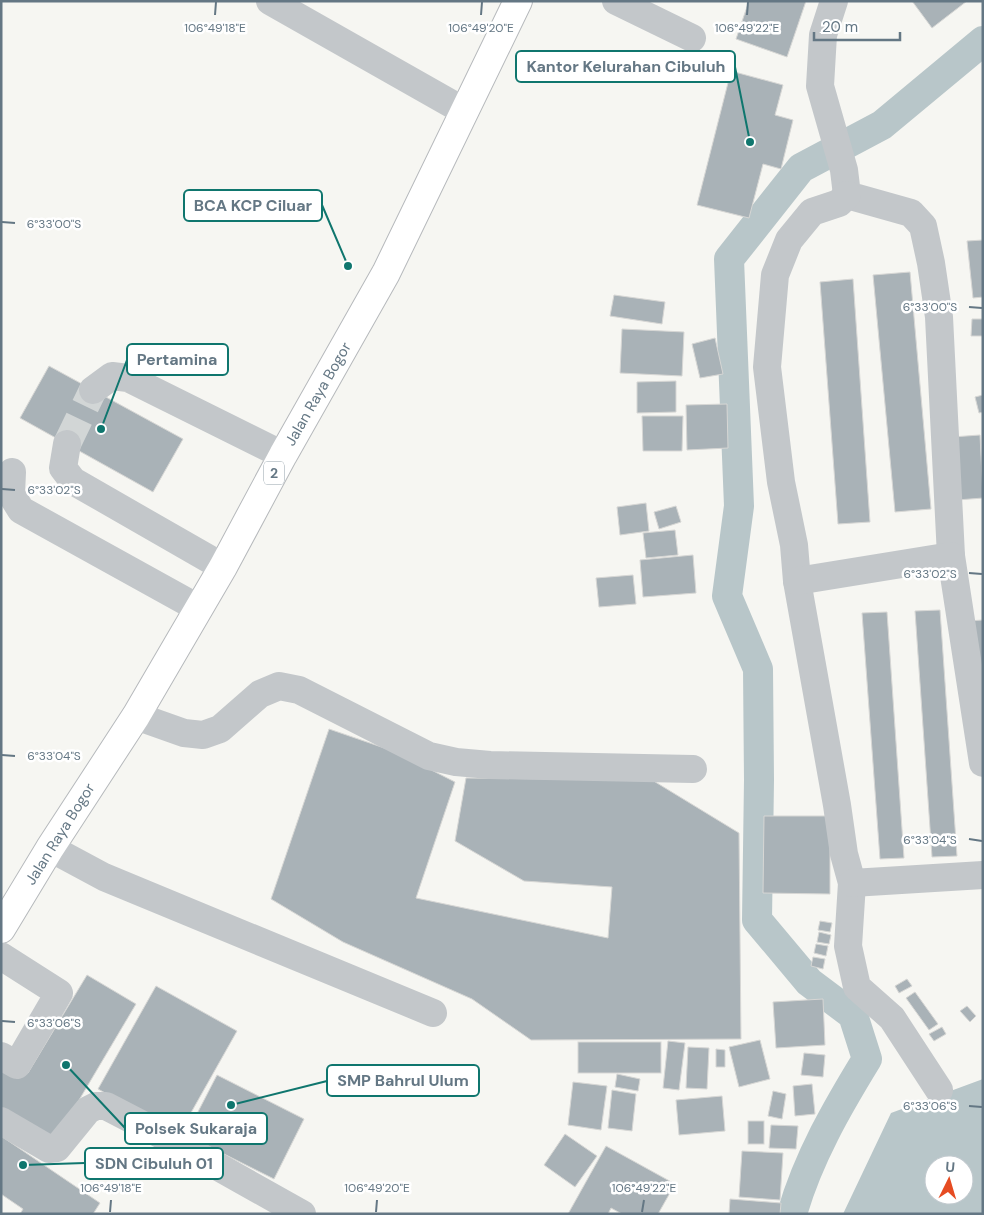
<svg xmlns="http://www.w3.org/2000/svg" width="984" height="1215" viewBox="0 0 984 1215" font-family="'DM Sans',sans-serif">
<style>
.water{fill:#b8c6c9;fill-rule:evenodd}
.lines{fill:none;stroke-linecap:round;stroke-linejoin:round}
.canal{stroke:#b8c6c9;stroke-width:30}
.building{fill:#a9b2b7;stroke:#d7d7d5}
.minor-tunnel{stroke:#d2d6d6;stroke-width:28;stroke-dasharray:28 14;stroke-linecap:butt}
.highway-casing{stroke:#b6b9bc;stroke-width:30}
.minor{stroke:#c3c7ca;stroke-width:28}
.highway{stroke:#fff;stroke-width:28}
.ticks{fill:none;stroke:#647784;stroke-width:2}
.labels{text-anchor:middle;stroke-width:5;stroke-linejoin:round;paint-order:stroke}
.shield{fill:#fff;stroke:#92a0a9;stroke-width:1}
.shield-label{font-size:14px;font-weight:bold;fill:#647784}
.street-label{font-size:15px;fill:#647784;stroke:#fff}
.ticks-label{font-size:12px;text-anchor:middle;fill:#647784;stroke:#fff;stroke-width:5;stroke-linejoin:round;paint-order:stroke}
.leader{fill:none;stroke:#0f766e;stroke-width:2}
.callout-dot{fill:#0f766e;stroke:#fff;stroke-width:2}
.callout{fill:#fff;stroke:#0f766e;stroke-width:2}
.callout-label{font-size:16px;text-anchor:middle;font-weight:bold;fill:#647784}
</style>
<rect width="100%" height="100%" fill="#f6f6f2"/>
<!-- water -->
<path class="water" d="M983,1079V1214H843L891,1113ZM934,1165H964V1195H934Z"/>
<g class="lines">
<!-- canal -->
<path class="canal" d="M792,1214C808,1158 837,1108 867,1059L853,1015L809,982L757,920L759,780L758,669L727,596L739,506L729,259L801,168L882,125L983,41"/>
</g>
<!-- building -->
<g class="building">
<path d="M749,1H806L787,57L736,39Z"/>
<path d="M912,1H967L932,28Z"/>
<path d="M731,71L783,85L775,115L793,120L781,169L763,164L749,218L697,205Z"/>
<path d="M983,240V297L973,298L967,241Z"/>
<path d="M910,272L931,509L895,512L873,275Z"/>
<path d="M853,279L870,522L838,524L820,282Z"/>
<path d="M614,295L665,302L662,324L610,316Z"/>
<path d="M972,319H983V336H971Z"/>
<path d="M622,329L684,332L682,376L620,373Z"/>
<path d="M715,338L723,374L700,378L692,344Z"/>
<path d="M49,366L183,439L153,492L20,418Z"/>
<path d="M676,381V412L637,413V382Z"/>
<path d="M983,395V412L979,413L975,397Z"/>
<path d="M727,404L728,448L687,450L686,405Z"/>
<path d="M642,416H683L682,451H643Z"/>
<path d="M980,435L983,498L957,500L952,437Z"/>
<path d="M646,503L649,531L620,535L617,507Z"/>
<path d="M676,506L681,522L659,529L654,512Z"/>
<path d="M675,530L678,555L646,558L643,533Z"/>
<path d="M693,555L696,593L643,597L640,560Z"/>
<path d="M633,575L636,604L599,607L596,578Z"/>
<path d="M940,610L957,856L932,857L915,611Z"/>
<path d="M887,612L904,858L880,859L862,613Z"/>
<path d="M983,620V683L967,621Z"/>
<path d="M329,729L396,752L455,782L416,898L608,938L612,887L524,881L455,841L466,778L652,780L739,833L741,1039L531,1040L472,999L343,942L271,899Z"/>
<path d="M764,816H830V894L763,893Z"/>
<path d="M820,921L832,923L830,932L818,930Z"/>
<path d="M819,932L831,935L829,944L817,942Z"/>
<path d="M816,944L828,946L826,956L814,953Z"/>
<path d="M813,957L825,959L823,969L811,966Z"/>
<path d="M87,975L136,1004L53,1144L1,1113V1057L28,1073Z"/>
<path d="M907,979L912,986L899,993L895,986Z"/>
<path d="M156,986L237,1031L179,1134L98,1089Z"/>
<path d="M915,992L938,1024L929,1030L906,998Z"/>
<path d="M823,999L825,1045L776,1048L773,1002Z"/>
<path d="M967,1006L976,1016L970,1022L960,1011Z"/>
<path d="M942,1027L946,1034L934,1041L929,1034Z"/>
<path d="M760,1040L770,1079L739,1087L729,1047Z"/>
<path d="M668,1041L685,1043L679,1090L663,1088Z"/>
<rect x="578" y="1042" width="83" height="31"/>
<path d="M688,1047L709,1048L707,1089L686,1088Z"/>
<path d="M716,1049L725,1050V1067H716Z"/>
<path d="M804,1053L825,1055L823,1077L801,1075Z"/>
<path d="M617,1074L640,1079L638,1091L615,1087Z"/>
<path d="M217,1075L304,1119L274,1179L186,1135Z"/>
<path d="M573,1082L607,1086L601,1130L568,1125Z"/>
<path d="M812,1084L815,1114L795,1116L793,1086Z"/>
<path d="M612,1090L636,1094L632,1131L608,1128Z"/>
<path d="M773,1091L786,1094L782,1119L768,1116Z"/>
<path d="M722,1096L725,1131L679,1135L676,1100Z"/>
<rect x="748" y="1121" width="16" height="23"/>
<path d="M771,1125L798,1126L796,1149L769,1148Z"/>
<path d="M565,1134L597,1156L575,1187L544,1165Z"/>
<path d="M1,1136L100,1203L93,1214H20L23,1209L1,1194Z"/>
<path d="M606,1146L675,1184L658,1214H622L611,1208L608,1214H568Z"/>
<path d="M742,1151L783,1153L780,1200L739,1197Z"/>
<path d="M730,1199L781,1203L780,1214H729Z"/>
</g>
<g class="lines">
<!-- minor-tunnel -->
<path class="minor-tunnel" d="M67,444L93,390"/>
<!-- highway casing -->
<g class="highway-casing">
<path id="highway" d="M1,929L50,848L136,716L223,567L283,455L386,273L518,1"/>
</g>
<!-- minor -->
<g class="minor">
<path d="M270,1L464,111"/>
<path d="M616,1L692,38"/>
<path d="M834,1L823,35L820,86L844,170L847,195L911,213L923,226L931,263L939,317L951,556L983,763"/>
<path d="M847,195L839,203L812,212L789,240L775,275L767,367L781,482L794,545L797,581L837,805L844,854L852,883L848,946L857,987L892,1018L939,1090"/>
<path d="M93,390L112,376L128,378L283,455"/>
<path d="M67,444L63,468L73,481L223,567"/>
<path d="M12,472L11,494L21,510L198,608"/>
<path d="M797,581L951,556"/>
<path d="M136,716L184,733L203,735L220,729L260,694L279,686L299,690L429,756L456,762L490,765L693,769"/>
<path d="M50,848L104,877L433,1013"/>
<path d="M852,883L983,875"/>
<path d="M1,956L59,993L17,1065L1,1056"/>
<path d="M1,1121L49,1149L57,1148L88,1110L96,1106H106L158,1133L302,1214"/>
</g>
<!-- highway -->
<use href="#highway" class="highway"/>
</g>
<!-- ticks -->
<path class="ticks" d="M215,15L216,2M481,15L482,2M747,15L748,2M2,222L15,223M969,307L982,308M2,489L15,490M969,573L982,574M2,755L15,756M969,839L982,841M2,1021L15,1022M969,1106L982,1107M110,1212L111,1200M376,1212L377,1200M642,1212L644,1200"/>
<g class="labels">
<!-- shield labels -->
<rect class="shield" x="264" y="461.5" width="20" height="23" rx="4"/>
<g class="shield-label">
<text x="274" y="478">2</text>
</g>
<!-- street labels -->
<g class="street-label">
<text transform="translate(318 394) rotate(-60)" y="5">Jalan Raya Bogor</text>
<text transform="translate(60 834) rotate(-58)" y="5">Jalan Raya Bogor</text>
</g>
</g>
<g class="ticks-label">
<text x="215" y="32">106°49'18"E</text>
<text x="481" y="32">106°49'20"E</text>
<text x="747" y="32">106°49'22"E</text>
<text x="54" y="228">6°33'00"S</text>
<text x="930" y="311">6°33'00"S</text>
<text x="54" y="494">6°33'02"S</text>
<text x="930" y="578">6°33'02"S</text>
<text x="54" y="760">6°33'04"S</text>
<text x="930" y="844">6°33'04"S</text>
<text x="54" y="1027">6°33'06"S</text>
<text x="930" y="1110">6°33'06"S</text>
<text x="111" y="1192">106°49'18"E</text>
<text x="377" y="1192">106°49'20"E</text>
<text x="644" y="1192">106°49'22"E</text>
</g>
<!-- callouts -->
<path class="leader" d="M750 142L735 67M348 266L322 205M101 429L127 360M231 1105L327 1081M66 1065L125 1128M23 1165L85 1163"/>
<g class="callout-dot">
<circle cx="750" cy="142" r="5"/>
<circle cx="348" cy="266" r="5"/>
<circle cx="101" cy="429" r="5"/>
<circle cx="231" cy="1105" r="5"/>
<circle cx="66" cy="1065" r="5"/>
<circle cx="23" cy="1165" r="5"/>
</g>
<g class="callout">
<rect x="516" y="51" width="219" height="31" rx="5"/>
<rect x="184" y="190" width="138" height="31" rx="5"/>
<rect x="127" y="344" width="101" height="31" rx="5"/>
<rect x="327" y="1065" width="152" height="31" rx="5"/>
<rect x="125" y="1113" width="142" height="31" rx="5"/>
<rect x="85" y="1148" width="138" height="31" rx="5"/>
</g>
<g class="callout-label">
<text x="626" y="72">Kantor Kelurahan Cibuluh</text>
<text x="253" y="211">BCA KCP Ciluar</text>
<text x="177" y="365">Pertamina</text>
<text x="403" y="1086">SMP Bahrul Ulum</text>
<text x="196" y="1134">Polsek Sukaraja</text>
<text x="154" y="1169">SDN Cibuluh 01</text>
</g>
<!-- border -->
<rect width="984" height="1215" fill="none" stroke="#647784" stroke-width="5"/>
<!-- north arrow -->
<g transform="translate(949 1180) rotate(5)"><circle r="24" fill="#ffffff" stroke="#c1c9ce"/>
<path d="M0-4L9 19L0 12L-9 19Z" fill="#e64c22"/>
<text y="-8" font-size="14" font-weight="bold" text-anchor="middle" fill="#647784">U</text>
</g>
<!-- scale -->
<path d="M814 32v8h86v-8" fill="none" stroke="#647784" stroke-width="2.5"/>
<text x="822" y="32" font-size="15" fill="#647784" stroke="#ffffff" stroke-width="4" paint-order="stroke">20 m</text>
</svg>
